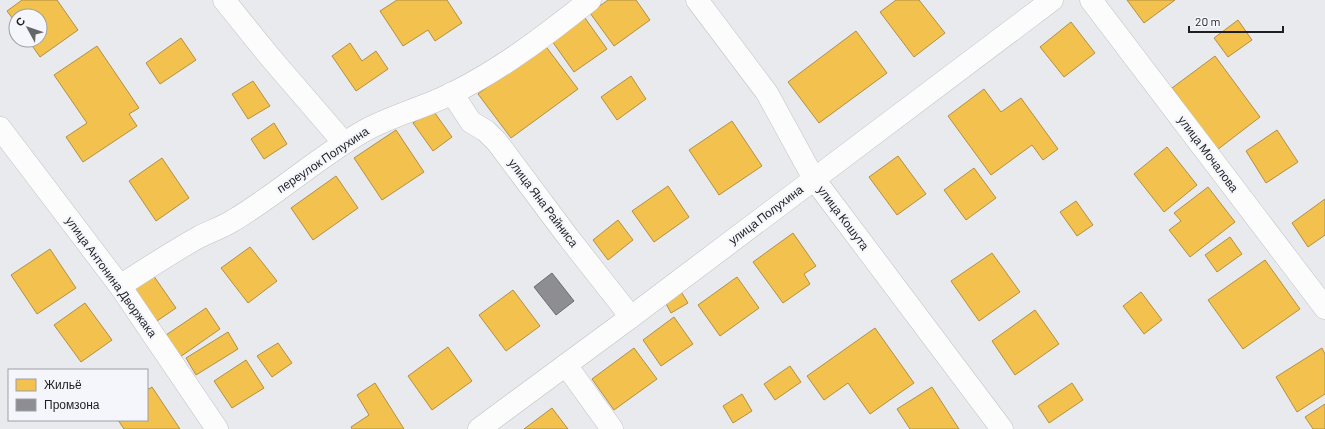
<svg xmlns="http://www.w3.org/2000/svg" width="1325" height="429" viewBox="0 0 1325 429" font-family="Barlow,sans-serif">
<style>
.homes{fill:#f2c14e;stroke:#b29040}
.industry{fill:#8d8d92;stroke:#6c6c70}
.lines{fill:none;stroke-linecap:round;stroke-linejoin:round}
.minor-casing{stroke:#c1c1c4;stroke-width:23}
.major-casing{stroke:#c1c1c4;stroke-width:23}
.minor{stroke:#fcfcfc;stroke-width:22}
.major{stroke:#fcfcfc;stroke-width:22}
.labels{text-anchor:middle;stroke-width:4;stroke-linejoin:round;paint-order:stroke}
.street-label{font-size:12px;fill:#1e1f20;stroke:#f5f6fc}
</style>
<rect width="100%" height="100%" fill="#e9eaed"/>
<!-- homes -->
<g class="homes">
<path d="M22,0H57L78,30L40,57L28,40H40V16H16V23L7,11Z"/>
<path d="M397,0H447L462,23L435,41L428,30L403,46L380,11Z"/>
<path d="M608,0H636L650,20L614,46L590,13Z"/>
<path d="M896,0H919L945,33L914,57L880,12Z"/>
<path d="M1127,0H1175L1144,23Z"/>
<path d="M585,18L607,49L574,72L552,41Z"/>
<path d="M1238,20L1252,40L1228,57L1214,38Z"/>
<path d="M1071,22L1095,53L1064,77L1040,47Z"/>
<path d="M856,31L887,73L819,123L788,82Z"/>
<path d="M181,38L196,60L160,84L146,63Z"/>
<path d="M350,43L362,61L376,51L388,69L356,91L332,56Z"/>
<path d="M544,44L578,89L511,138L478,94Z"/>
<path d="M97,46L139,108L129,114L137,126L83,162L66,137L87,123L54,75Z"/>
<path d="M1215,56L1260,117L1217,150L1172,88Z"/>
<path d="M631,76L646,99L617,120L601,97Z"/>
<path d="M253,81L270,106L248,119L232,94Z"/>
<path d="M984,89L1001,112L1021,98L1058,149L1043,160L1032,145L991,175L948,116Z"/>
<path d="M432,109L452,137L433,151L413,123Z"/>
<path d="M732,121L762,166L719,195L689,150Z"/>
<path d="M274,123L287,144L264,159L251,139Z"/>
<path d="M396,130L424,172L382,200L354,158Z"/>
<path d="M1277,130L1298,162L1266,183L1246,151Z"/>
<path d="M1167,147L1197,185L1164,212L1134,174Z"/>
<path d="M898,156L926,194L897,215L869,177Z"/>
<path d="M162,158L189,198L156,221L129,181Z"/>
<path d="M974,168L996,198L966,220L944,190Z"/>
<path d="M336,176L358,208L313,240L291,208Z"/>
<path d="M668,186L689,217L654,242L632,211Z"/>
<path d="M1208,187L1235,222L1190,257L1169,230L1181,221L1174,213Z"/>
<path d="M1325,199V235L1308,247L1292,223Z"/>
<path d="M1076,201L1093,225L1077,236L1060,212Z"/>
<path d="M618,220L633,240L608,260L593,240Z"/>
<path d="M793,233L816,266L804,274L810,284L783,303L753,262Z"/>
<path d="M1230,237L1242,254L1217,272L1205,255Z"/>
<path d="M250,247L277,281L248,303L221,268Z"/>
<path d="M50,249L76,288L37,314L11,275Z"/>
<path d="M992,253L1020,292L979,321L951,281Z"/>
<path d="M1265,260L1300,309L1243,349L1208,300Z"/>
<path d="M151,272L176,308L157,321L132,285Z"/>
<path d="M737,277L759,308L720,336L698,305Z"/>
<path d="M513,290L540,326L506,351L479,315Z"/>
<path d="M680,290L688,303L671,313L664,300Z"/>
<path d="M1141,292L1162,320L1144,334L1123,306Z"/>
<path d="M85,303L112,340L81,362L54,325Z"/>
<path d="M206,308L220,329L180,357L166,335Z"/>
<path d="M1035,310L1059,344L1015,375L992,341Z"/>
<path d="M674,317L693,344L661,366L643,340Z"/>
<path d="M875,328L914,383L870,414L848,383L824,400L807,376Z"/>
<path d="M228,332L238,349L196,375L186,358Z"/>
<path d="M278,343L292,363L272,377L257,356Z"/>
<path d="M448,347L472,381L432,410L408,376Z"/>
<path d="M634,348L657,379L614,410L592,379Z"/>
<path d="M1322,348L1325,354V394L1297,412L1276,377Z"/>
<path d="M246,360L264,388L232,408L214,381Z"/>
<path d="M790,366L801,382L775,400L764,384Z"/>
<path d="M375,383L404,429H352L351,427L369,415L357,395Z"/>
<path d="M1072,383L1083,400L1049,423L1038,406Z"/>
<path d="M152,387L180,429H124L118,420H147V390Z"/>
<path d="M932,387L959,429H910L897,409Z"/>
<path d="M742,394L752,411L733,423L723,406Z"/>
<path d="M1325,404V429H1313L1305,417Z"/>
<path d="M552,408L568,429H524Z"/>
</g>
<!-- industry -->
<path class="industry" d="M552,273L574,301L556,315L534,287Z"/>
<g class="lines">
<!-- minor casing -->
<g class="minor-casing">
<g id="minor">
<path d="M224,0L270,57L344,143"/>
<path d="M697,0L767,93L814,179L1002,429"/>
<path d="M1091,0L1325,308"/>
<path d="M452,93L471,122L486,131L497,142L568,237L631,317"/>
<path d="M0,128L120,286L217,429"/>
<path d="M120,286C146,269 172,252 199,237C211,231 223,227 234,220C279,193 318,157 364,131C392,115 424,108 453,93C502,69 547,34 590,0"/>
<path d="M566,365L612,429"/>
</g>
</g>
<!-- major casing -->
<g class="major-casing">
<path id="major" d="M479,429L631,317L1052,0"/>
</g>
<!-- minor -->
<use href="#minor" class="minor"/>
<!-- major -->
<use href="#major" class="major"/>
</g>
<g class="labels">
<!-- street labels -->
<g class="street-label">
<text transform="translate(1208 154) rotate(53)" y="4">улица Мочалова</text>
<text transform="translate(323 160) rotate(-34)" y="4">переулок Полухина</text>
<text transform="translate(543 203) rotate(53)" y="4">улица Яна Райниса</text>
<text transform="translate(766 215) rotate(-37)" y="4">улица Полухина</text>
<text transform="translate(843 218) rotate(53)" y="4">улица Кошута</text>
<text transform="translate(111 277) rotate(54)" y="4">улица Антонина Дворжака</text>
</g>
</g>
<!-- legend -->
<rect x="8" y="369" width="140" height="52" fill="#f5f6fc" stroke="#9fa0a4"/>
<rect x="16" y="379" width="20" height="12" fill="#f2c14e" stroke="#9fa0a4"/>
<text x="44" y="389" font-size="12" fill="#1e1f20">Жильё</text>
<rect x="16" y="399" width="20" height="12" fill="#8d8d92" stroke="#9fa0a4"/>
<text x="44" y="409" font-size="12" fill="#1e1f20">Промзона</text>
<!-- north arrow -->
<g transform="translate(28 28) rotate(310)"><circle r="19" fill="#f5f6fc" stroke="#9fa0a4"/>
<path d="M0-3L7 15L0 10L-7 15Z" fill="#656668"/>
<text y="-6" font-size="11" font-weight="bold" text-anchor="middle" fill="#1e1f20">С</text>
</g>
<!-- scale -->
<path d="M1189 26v6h94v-6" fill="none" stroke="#1e1f20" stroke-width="2"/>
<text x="1195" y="26" font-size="12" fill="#1e1f20" stroke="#f5f6fc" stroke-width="3" paint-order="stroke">20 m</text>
</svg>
